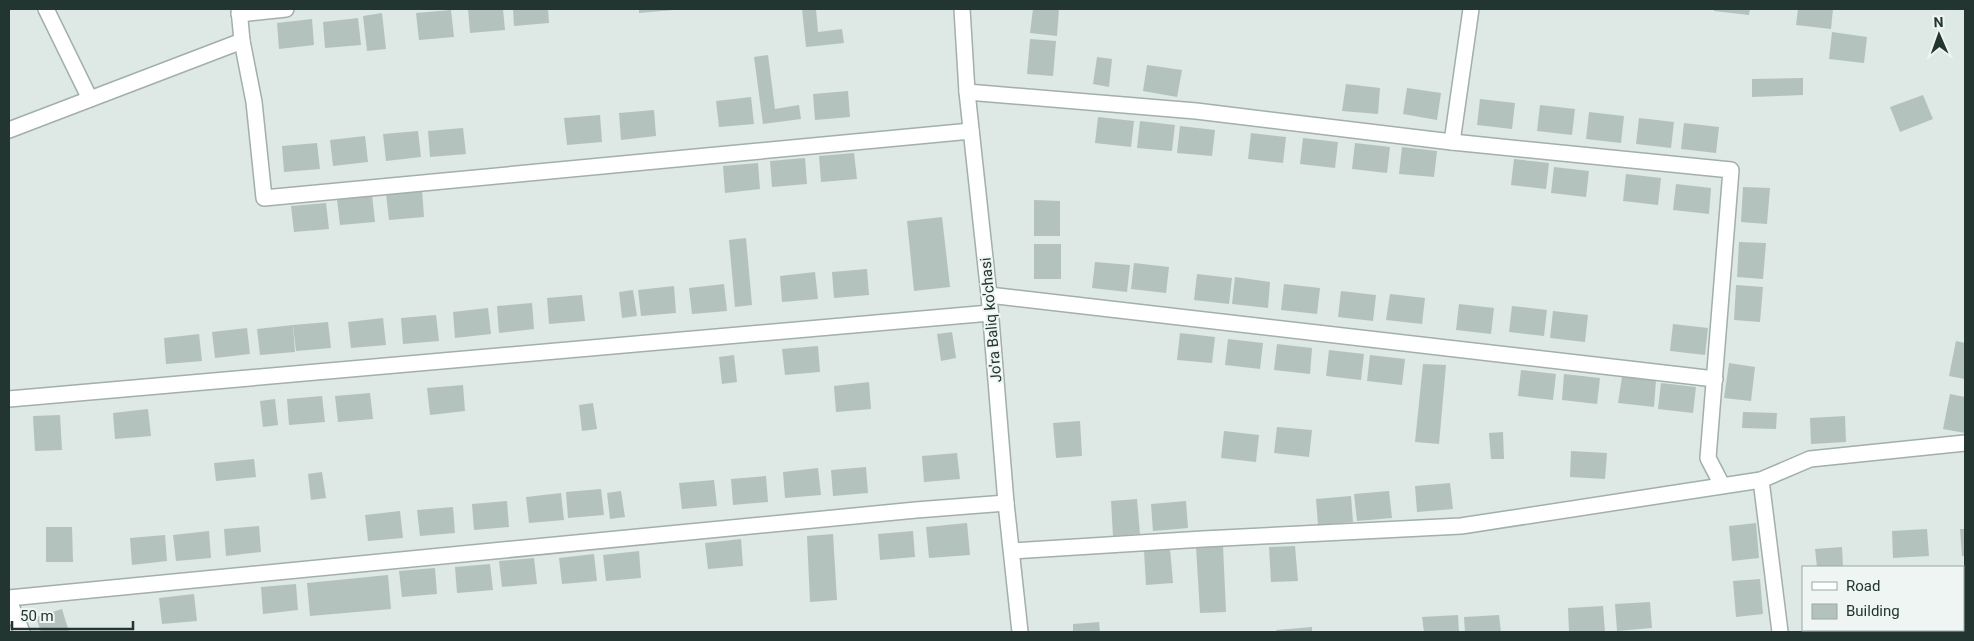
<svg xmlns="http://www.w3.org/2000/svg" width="1974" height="641" viewBox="0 0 1974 641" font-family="Roboto,sans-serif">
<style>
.building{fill:#b4c2bd}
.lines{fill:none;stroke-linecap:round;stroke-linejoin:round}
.minor-casing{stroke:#a2afab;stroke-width:18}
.minor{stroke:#fff;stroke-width:15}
.labels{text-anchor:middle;stroke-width:4;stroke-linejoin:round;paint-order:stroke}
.street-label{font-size:15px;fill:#223531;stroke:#eef5f2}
</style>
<rect width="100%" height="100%" fill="#dee8e4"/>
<!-- building -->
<g class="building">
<path d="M468,9H503L505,30L470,33Z"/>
<path d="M513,9H548L549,23L514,26Z"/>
<path d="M639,9H674V10L639,13Z"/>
<path d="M802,9H816L818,32L842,29L844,43L806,47Z"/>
<path d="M1033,9H1059L1057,36L1030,33Z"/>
<path d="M1714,9H1750L1749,15L1714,11Z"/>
<path d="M1798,9H1833L1831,29L1796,25Z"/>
<path d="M451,10L454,37L419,40L416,13Z"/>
<path d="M382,13L386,49L367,51L363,16Z"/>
<path d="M358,18L361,45L325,48L323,22Z"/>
<path d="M312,19L314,45L279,49L277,23Z"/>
<path d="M1832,32L1867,37L1864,63L1829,59Z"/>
<path d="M1030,39L1056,41L1053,76L1027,74Z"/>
<path d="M768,55L775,109L799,105L801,119L763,124L754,57Z"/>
<path d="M1097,57L1112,59L1109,87L1093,84Z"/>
<path d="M1147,65L1182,70L1177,97L1143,91Z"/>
<path d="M1803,78V95L1752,97V79Z"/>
<path d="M1346,84L1380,88L1378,114L1342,111Z"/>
<path d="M1407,88L1441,93L1437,120L1403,114Z"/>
<path d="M848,91L850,117L815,120L813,94Z"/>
<path d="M1923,95L1933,119L1900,132L1890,107Z"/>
<path d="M751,97L754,124L719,127L716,101Z"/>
<path d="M1480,99L1515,103L1512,129L1477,125Z"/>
<path d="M1540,105L1575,109L1572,135L1537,131Z"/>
<path d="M654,110L656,136L621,140L619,113Z"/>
<path d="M1589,112L1624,116L1621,143L1586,139Z"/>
<path d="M600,115L602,142L567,145L564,118Z"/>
<path d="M1098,117L1134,121L1131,147L1095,143Z"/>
<path d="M1639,118L1674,122L1671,148L1636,144Z"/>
<path d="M1140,121L1175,125L1172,151L1137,148Z"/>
<path d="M1684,123L1719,127L1716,153L1681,149Z"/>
<path d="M1180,126L1215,130L1212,156L1177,153Z"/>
<path d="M463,128L466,154L430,157L428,131Z"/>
<path d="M418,131L421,157L386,161L383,134Z"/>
<path d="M1251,133L1286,137L1283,163L1248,159Z"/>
<path d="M365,136L368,162L333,166L330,140Z"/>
<path d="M1303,138L1338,142L1335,168L1300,164Z"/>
<path d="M317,143L320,169L284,172L282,146Z"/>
<path d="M1355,143L1390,147L1387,173L1352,169Z"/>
<path d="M1402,147L1437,151L1434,177L1399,174Z"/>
<path d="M854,153L857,179L821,182L819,156Z"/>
<path d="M805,158L807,184L772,187L770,161Z"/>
<path d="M1514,159L1549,163L1546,189L1511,185Z"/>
<path d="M758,163L760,189L725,193L723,166Z"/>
<path d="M1554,167L1589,171L1586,197L1551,193Z"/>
<path d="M1626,174L1661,178L1658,205L1623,201Z"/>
<path d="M1676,184L1711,188L1709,214L1673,210Z"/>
<path d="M1743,187L1770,188L1767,224L1741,222Z"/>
<path d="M422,190L424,217L389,220L386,194Z"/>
<path d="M372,195L375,222L340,225L337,199Z"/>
<path d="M1034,200L1060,201V236H1034Z"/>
<path d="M326,203L329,229L294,232L291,206Z"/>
<path d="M942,217L950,287L914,291L907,221Z"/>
<path d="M746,238L752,305L735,307L729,240Z"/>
<path d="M1739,242L1766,243L1763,279L1737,277Z"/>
<rect x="1034" y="244" width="27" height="35"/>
<path d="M1095,262L1130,265L1127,292L1092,288Z"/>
<path d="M1134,263L1169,267L1166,293L1131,289Z"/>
<path d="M867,269L869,295L834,298L832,272Z"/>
<path d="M815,272L818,299L782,302L780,276Z"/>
<path d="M1197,274L1232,278L1229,304L1194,300Z"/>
<path d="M1235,277L1270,282L1268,308L1232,304Z"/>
<path d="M724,284L727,311L692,314L689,288Z"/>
<path d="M1284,284L1320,288L1317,314L1281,310Z"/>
<path d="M1736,285L1763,287L1760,322L1734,320Z"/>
<path d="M674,286L676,313L641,316L638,290Z"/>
<path d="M633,290L637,316L622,318L619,292Z"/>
<path d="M1341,291L1376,295L1373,321L1338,317Z"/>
<path d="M1390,294L1425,298L1422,324L1386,320Z"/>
<path d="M582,295L585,321L549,324L547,298Z"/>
<path d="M532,303L534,329L499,333L497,306Z"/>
<path d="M1459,304L1494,308L1491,334L1456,330Z"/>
<path d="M1512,306L1547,310L1544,336L1509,332Z"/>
<path d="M488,308L491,334L455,338L453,312Z"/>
<path d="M1553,311L1588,315L1585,342L1550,338Z"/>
<path d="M436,315L439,341L403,344L401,318Z"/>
<path d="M383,318L386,345L351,348L348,322Z"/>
<path d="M328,322L331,348L296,351L293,325Z"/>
<path d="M1673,324L1708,328L1705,355L1670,351Z"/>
<path d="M293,325L295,352L260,355L257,329Z"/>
<path d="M247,328L250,354L215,358L212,332Z"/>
<path d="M952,332L956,358L941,361L937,334Z"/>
<path d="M1180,333L1215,337L1212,363L1177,360Z"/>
<path d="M199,334L202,361L166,364L164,338Z"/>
<path d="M1228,339L1263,343L1260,369L1225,365Z"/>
<path d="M1956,341L1965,343V379L1949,376Z"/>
<path d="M1277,344L1312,348L1310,374L1274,370Z"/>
<path d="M818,346L820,372L785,375L782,349Z"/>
<path d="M1329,350L1364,354L1361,380L1326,376Z"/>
<path d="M734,355L737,382L722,384L719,357Z"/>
<path d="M1370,355L1405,359L1402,385L1367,381Z"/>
<path d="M1729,363L1755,367L1751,401L1724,398Z"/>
<path d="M1423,364L1446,365L1439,444L1415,442Z"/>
<path d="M1521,370L1556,374L1553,400L1518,396Z"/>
<path d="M1564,374L1600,378L1597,404L1562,400Z"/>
<path d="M1622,377L1656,380L1654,407L1618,403Z"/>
<path d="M869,382L871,409L836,412L834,386Z"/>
<path d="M1661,383L1696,387L1693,413L1658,409Z"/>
<path d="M463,385L465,411L430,415L427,388Z"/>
<path d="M370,393L373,419L338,422L335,396Z"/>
<path d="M1950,394L1965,397V433L1943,429Z"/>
<path d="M322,396L325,422L289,425L287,399Z"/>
<path d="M275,399L278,425L263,427L260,401Z"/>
<path d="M593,403L597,429L582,431L579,405Z"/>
<path d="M148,409L151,436L115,439L113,413Z"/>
<path d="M1743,412L1777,413L1776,429L1742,428Z"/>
<path d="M60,415L62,450L35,451L33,416Z"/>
<path d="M1845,416L1846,442L1811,444L1810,418Z"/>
<path d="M1080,421L1082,456L1056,458L1053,423Z"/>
<path d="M1277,427L1312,430L1309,457L1274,453Z"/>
<path d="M1224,431L1259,435L1256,462L1221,458Z"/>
<path d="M1503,432L1504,459H1491L1489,433Z"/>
<path d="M1571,451L1607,453L1605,479L1570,477Z"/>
<path d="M957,453L960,479L924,482L922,456Z"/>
<path d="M254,459L256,477L216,481L214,463Z"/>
<path d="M866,467L868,493L833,496L831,470Z"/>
<path d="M818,468L821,495L785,498L783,472Z"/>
<path d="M322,472L326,498L311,500L308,474Z"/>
<path d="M766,476L768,502L733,505L731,479Z"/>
<path d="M714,480L717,506L682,509L679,483Z"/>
<path d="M1450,483L1453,509L1417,512L1415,486Z"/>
<path d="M601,489L604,515L568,518L566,492Z"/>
<path d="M621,491L625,517L610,519L607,493Z"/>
<path d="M1389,491L1392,518L1357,521L1354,494Z"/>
<path d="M561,493L564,520L529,523L526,497Z"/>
<path d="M1351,496L1353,522L1318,525L1316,499Z"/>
<path d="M1137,499L1140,534L1113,536L1111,501Z"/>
<path d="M507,501L509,527L474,530L472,504Z"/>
<path d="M1186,501L1188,528L1153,531L1151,504Z"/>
<path d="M453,507L455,533L420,536L417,510Z"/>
<path d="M400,511L403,538L368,541L365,515Z"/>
<path d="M967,523L970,555L929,558L926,527Z"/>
<path d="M1756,523L1759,558L1732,561L1729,526Z"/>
<path d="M259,526L261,552L226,556L224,529Z"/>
<path d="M46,527H72L73,562H46Z"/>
<path d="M1927,529L1929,556L1893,558L1892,531Z"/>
<path d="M1960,529H1965V556H1962Z"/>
<path d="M209,531L211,558L176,561L173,535Z"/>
<path d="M913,531L915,557L880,560L878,534Z"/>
<path d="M833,534L837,600L810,602L807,536Z"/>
<path d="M165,535L167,561L132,565L130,538Z"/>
<path d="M741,539L743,566L708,569L705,543Z"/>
<path d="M1223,545L1226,612L1200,613L1196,547Z"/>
<path d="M1295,546L1298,581L1271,582L1269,547Z"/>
<path d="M1842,547L1843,567H1817L1815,549Z"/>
<path d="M1170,548L1173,583L1146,585L1144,550Z"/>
<path d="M639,551L641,578L606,581L603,555Z"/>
<path d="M594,554L597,581L562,584L559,558Z"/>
<path d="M534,558L537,584L502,587L499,561Z"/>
<path d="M490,564L493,590L457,593L455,567Z"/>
<path d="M435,568L437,594L402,597L399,571Z"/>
<path d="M388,575L391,609L310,616L307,583Z"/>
<path d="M1760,579L1763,614L1736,617L1733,581Z"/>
<path d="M296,584L298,610L263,614L261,587Z"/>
<path d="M194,594L197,621L162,624L159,598Z"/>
<path d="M1650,602L1652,628L1617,631L1615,604Z"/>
<path d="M1603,606L1605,632H1569L1568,608Z"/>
<path d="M62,609L69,632H41L36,617Z"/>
<path d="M1458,615L1459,632H1424L1422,617Z"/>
<path d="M1499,615L1501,632H1465L1464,617Z"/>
<path d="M1099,622L1100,632H1073V624Z"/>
<path d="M1312,627V632H1277L1276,630Z"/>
</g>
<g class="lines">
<!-- minor casing -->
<g class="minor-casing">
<g id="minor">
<path d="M46,9L90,99"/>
<path d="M239,9L242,41L254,102L264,198L971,131"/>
<path d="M962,9L967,92L989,295L1006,503L1020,632"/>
<path d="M239,14L286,9"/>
<path d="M967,92L1196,111L1452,142L1731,170L1708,458L1722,485"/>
<path d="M9,130L242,41"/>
<path d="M1452,142L1471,9"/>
<path d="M989,295L1715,379"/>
<path d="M9,399L990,313"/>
<path d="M1761,480L1780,632"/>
<path d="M1012,551L1203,539L1461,526L1761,480L1810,459L1965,443"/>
<path d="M9,598L916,510L1006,503"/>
<path d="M9,601L22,632"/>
</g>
</g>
<!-- minor -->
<use href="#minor" class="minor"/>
</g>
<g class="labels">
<!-- street labels -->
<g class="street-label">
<text transform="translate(991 320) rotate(-95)" y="5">Jo'ra Baliq ko'chasi</text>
</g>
</g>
<!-- border -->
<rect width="1974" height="641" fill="none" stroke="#223531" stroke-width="20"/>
<!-- legend -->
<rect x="1802" y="566" width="162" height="65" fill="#eef5f2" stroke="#9ca8a5"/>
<rect x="1812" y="582" width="25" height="8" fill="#ffffff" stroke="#9ca8a5"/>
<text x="1846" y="591" font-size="15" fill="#223531">Road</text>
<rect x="1812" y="604" width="25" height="15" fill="#b4c2bd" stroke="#9ca8a5"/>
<text x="1846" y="616" font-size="15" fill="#223531">Building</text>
<!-- north arrow -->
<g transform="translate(1939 35) rotate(358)" stroke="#eef5f2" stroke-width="4" paint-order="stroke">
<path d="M0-4L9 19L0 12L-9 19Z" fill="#223531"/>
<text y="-8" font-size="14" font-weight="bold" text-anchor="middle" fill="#223531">N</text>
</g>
<!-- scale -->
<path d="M12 621v8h121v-8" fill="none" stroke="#223531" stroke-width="2.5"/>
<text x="20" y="621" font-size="15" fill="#223531" stroke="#eef5f2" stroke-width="4" paint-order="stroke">50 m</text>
</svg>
